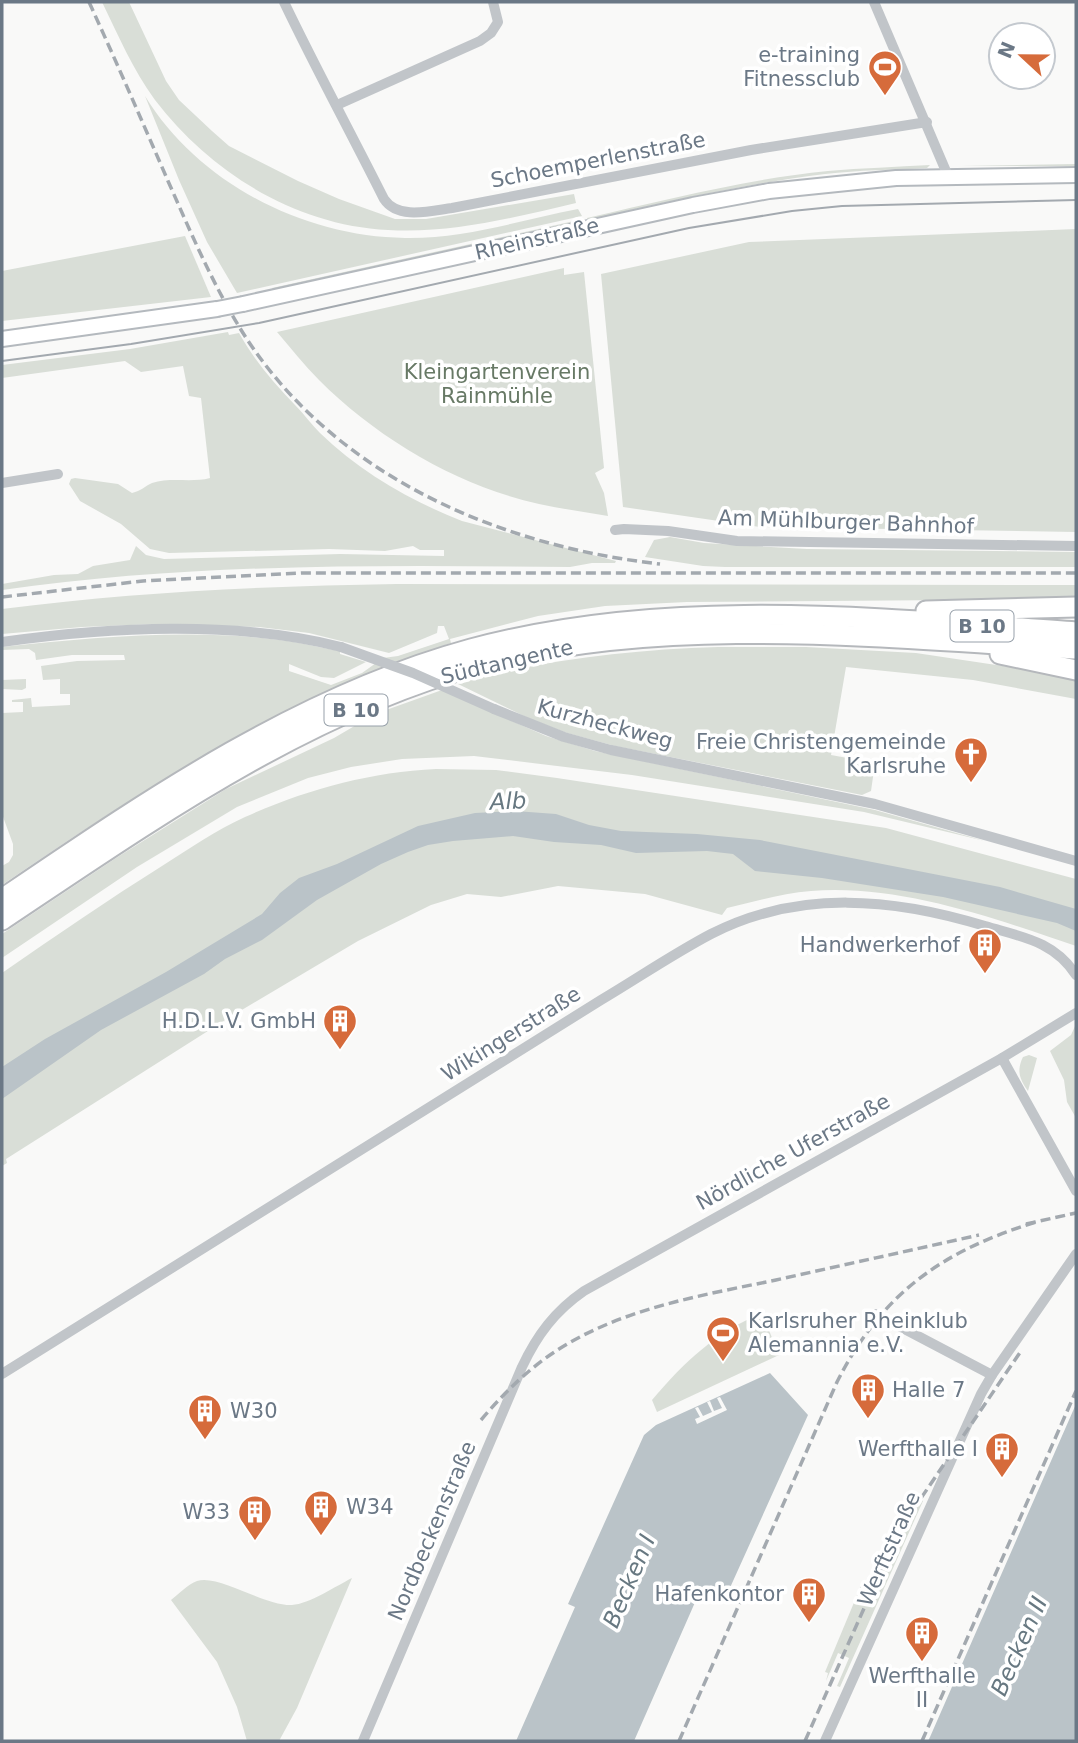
<svg xmlns="http://www.w3.org/2000/svg" width="1078" height="1743" viewBox="0 0 1078 1743" font-family="'DejaVu Sans',sans-serif">
<style>
.green{fill:#d9ded7}
.water{fill:#bac3c8}
.pier{fill:#f9f9f8}
.lines{fill:none;stroke-linecap:round;stroke-linejoin:round}
.secondary-casing{stroke:#b4b9be;stroke-width:18}
.highway-casing{stroke:#b5b8bc;stroke-width:23}
.street{stroke:#c1c5c9;stroke-width:10}
.secondary{stroke:#fff;stroke-width:14}
.highway{stroke:#fff;stroke-width:19}
.tram{stroke:#a3a9af;stroke-width:2}
.rail{stroke:#a3a9af;stroke-width:3.5;stroke-dasharray:10 5;stroke-linecap:butt}
.secondary-bridge-casing{stroke:#b4b9be;stroke-width:18;stroke-linecap:butt}
.street-bridge{stroke:#c1c5c9;stroke-width:10}
.secondary-bridge{stroke:#fff;stroke-width:14}
.labels{text-anchor:middle;stroke-width:7;stroke-linejoin:round;paint-order:stroke}
.shield{fill:#fff;stroke:#97a0aa;stroke-width:2}
.shield-label{font-size:19px;font-weight:bold;fill:#6b7886}
.poi-label{font-size:21px;fill:#6b7886;stroke:#fff;text-anchor:end}
.street-label{font-size:21px;fill:#6b7886;stroke:#fff}
.park-label{font-size:21px;fill:#677965;stroke:#fff}
.water-label{font-size:23px;font-style:italic;fill:#677881;stroke:#fff}
</style>
<rect width="100%" height="100%" fill="#f9f9f8"/>
<!-- green -->
<g class="green">
<path d="M102,2H129L166,81L179,100L212,131L229,146L298,181L339,199L395,219H426L574,194L576,203C516,217 451,234 388,230C295,225 211,173 155,100C133,70 118,35 102,2Z"/>
<path d="M145,96C198,183 304,237 405,238C464,239 521,220 578,209L582,216L237,293L207,242L179,180Z"/>
<path d="M1076,164V166H958H961Z"/>
<path d="M930,165L927,168C893,170 859,170 825,174C745,184 666,202 587,220V218C666,200 747,179 828,171C862,168 896,167 930,165Z"/>
<path d="M583,219V222L273,290L272,288Z"/>
<path d="M1076,229V532L760,527L623,507L601,274L749,242Z"/>
<path d="M185,236L211,297L2,321V271Z"/>
<path d="M564,268V275L584,272L604,468L595,473L604,493L608,516C585,512 562,509 539,504C458,486 378,439 319,380C304,365 291,348 277,332Z"/>
<path d="M228,332L229,335L239,333C254,360 274,383 295,405C304,414 312,425 320,433C360,472 411,501 462,521L616,561L615,563H592L570,567C380,565 190,563 2,590V584L54,575L78,574L93,566L130,560L136,546L146,555L164,559L340,554L444,556V550H420L413,546L385,551L329,549L169,553L150,549L121,524L80,501L69,484L71,479L75,478L118,484L132,493C141,491 145,486 152,483C170,477 192,483 210,478L201,398L189,396L183,366L141,372L125,361L2,378V365L130,349Z"/>
<path d="M670,537L704,543L807,549L1076,552V567H725L703,566L645,557L654,540Z"/>
<path d="M397,584L1076,585V599L687,602L605,606L538,616L450,639L451,643C284,699 146,787 2,885V866L9,862L13,855V844L2,814V713L23,712V702H12V700L31,698L32,707L70,705V694H60V679L43,680L41,666L77,661L125,660L124,655H72L36,660L35,653L29,649L2,650V647C90,638 182,629 271,639C294,641 317,647 340,651V654L366,662L334,678L321,677L289,664V671L331,685L362,673L383,658L398,656L449,639L444,626H438L437,633L389,653L309,633L259,627L155,624L82,627L2,634V609C133,592 264,586 397,584Z"/>
<path d="M718,647H806L916,653L1076,677V699L973,680L846,667L831,755L875,763L871,791L862,795L615,746L567,733L528,718L458,684C544,659 629,650 718,647Z"/>
<path d="M26,679V688L22,690L2,689V680Z"/>
<path d="M442,690L546,736L595,751L875,810L985,841L864,812L632,775L474,756L402,759L351,767L308,778L237,807L137,867L2,958V934L116,858L226,789L334,738L375,714Z"/>
<path d="M436,769L496,770L557,778L886,828L1076,879V946C994,918 899,884 811,891C782,893 755,902 727,908L722,915L645,894L558,886L501,897L467,894L431,905L358,941L230,1017L6,1159L7,1163L2,1166V973C55,936 108,900 162,866C189,849 216,830 245,817C305,790 370,772 436,769Z"/>
<path d="M1076,1024V1118L1067,1102L1064,1080L1050,1051L1071,1035Z"/>
<path d="M1029,1055L1037,1058L1028,1091C1020,1080 1016,1071 1023,1057Z"/>
<path d="M762,1313L779,1355L657,1412L652,1400C684,1362 716,1332 762,1313Z"/>
<path d="M908,1492L923,1501L840,1687L837,1686L849,1658L838,1653L826,1681L828,1673L825,1672L863,1581L869,1583Z"/>
<path d="M352,1578L297,1708L279,1741H247L237,1707L217,1662L171,1600C178,1595 188,1584 197,1581C219,1574 264,1606 292,1605C309,1604 336,1586 352,1578Z"/>
</g>
<!-- water -->
<g class="water">
<path d="M515,811L556,814L589,825L621,831L697,834L760,840L1000,887L1076,909V931L1057,923L943,897L822,878L755,871L733,854L707,851L636,853L601,845L554,842L513,836L453,841L428,845L408,852L381,864L317,900L262,940L225,959L204,974L101,1030L2,1099V1067L45,1039L166,972L262,914L280,893L299,878L337,864L418,826L475,813Z"/>
<path d="M770,1373L808,1415L724,1601L700,1591L634,1741H516L575,1607L568,1604L644,1435L656,1425Z"/>
<path d="M1076,1404V1741H928L930,1737Z"/>
</g>
<!-- pier -->
<path class="pier" d="M720,1397L727,1410L697,1424L695,1419L700,1417L695,1408L698,1407L703,1416L712,1412L707,1402L710,1401L714,1411L722,1408L717,1398Z"/>
<g class="lines">
<!-- secondary casing -->
<g class="secondary-casing">
<g id="secondary">
<path d="M243,304L693,205L769,191L896,178L1076,175"/>
<path d="M2,339L217,309"/>
</g>
</g>
<!-- highway casing -->
<g class="highway-casing">
<g id="highway">
<path d="M926,611L1076,607"/>
<path d="M1000,654L1076,670"/>
<path d="M2,899C148,800 299,696 471,649C667,596 876,618 1076,632"/>
<path d="M2,920C152,820 304,712 481,664C665,614 887,638 1076,649"/>
</g>
</g>
<!-- street -->
<g class="street">
<path d="M284,2C316,69 351,133 384,199C398,220 430,211 452,208L751,150L927,122"/>
<path d="M874,2L948,176"/>
<path d="M337,105L480,41L491,33L498,22L493,2"/>
<path d="M2,483L58,474"/>
<path d="M615,530L624,529L668,531L737,541L1076,546"/>
<path d="M2,642C108,627 237,620 341,647"/>
<path d="M494,709L564,737L611,750L875,804L1076,861"/>
<path d="M1002,1058L1076,1191"/>
<path d="M876,1314L992,1375"/>
<path d="M2,1374L601,1000C638,978 673,954 711,934C799,889 894,898 985,926C1022,937 1054,941 1076,975"/>
<path d="M363,1741L522,1367C537,1335 555,1311 584,1291L1002,1058L1076,1013"/>
<path d="M825,1741L981,1394L992,1375L1076,1254"/>
</g>
<!-- secondary -->
<use href="#secondary" class="secondary"/>
<!-- highway -->
<use href="#highway" class="highway"/>
<!-- tram -->
<path class="tram" d="M2,361L131,344L259,323L689,228L792,211L842,206L1076,200"/>
<!-- rail -->
<g class="rail">
<path d="M89,2C116,61 142,121 168,181C191,233 213,285 243,333C333,475 498,546 660,564"/>
<path d="M2,597L143,581L302,573H1076"/>
<path d="M1026,1224L1076,1213"/>
<path d="M481,1420C504,1393 529,1368 559,1349C624,1308 703,1295 776,1280C844,1265 911,1250 979,1235"/>
<path d="M679,1741L837,1382C882,1293 942,1251 1036,1222"/>
<path d="M805,1741L898,1532L1021,1351"/>
<path d="M922,1741L1076,1391"/>
</g>
<!-- secondary-bridge casing -->
<g class="secondary-bridge-casing">
<path id="secondary-bridge" d="M217,309L243,304"/>
</g>
<!-- street-bridge -->
<path class="street-bridge" d="M341,647L413,673L494,709"/>
<!-- secondary-bridge -->
<use href="#secondary-bridge" class="secondary-bridge"/>
</g>
<!-- icons -->
<defs>
<g id="stadium-pin" transform="scale(1.75)"><path d="M0 17L-7.5 6A9.5 9.5 0 1 1 7.5 6Z" fill="#d66b3b" stroke="#fff"/><path d="M0-5a6.5 5 0 1 0 0 10a6.5 5 0 1 0 0-10ZM-3.5-1.8h7v3.6h-7Z" fill="#fff"/></g>
<g id="church-pin" transform="scale(1.75)"><path d="M0 17L-7.5 6A9.5 9.5 0 1 1 7.5 6Z" fill="#d66b3b" stroke="#fff"/><path d="M-1.2-6h2.4v3.5h3.3v2.4h-3.3V6h-2.4V-.1h-3.3v-2.4h3.3Z" fill="#fff"/></g>
<g id="building-pin" transform="scale(1.75)"><path d="M0 17L-7.5 6A9.5 9.5 0 1 1 7.5 6Z" fill="#d66b3b" stroke="#fff"/><path d="M-4-6H4V6H1V3H-1V6H-4ZM-2.5-4.3h1.7v1.8h-1.7ZM.8-4.3h1.7v1.8H.8ZM-2.5-1h1.7V.8h-1.7ZM.8-1h1.7V.8H.8Z" fill="#fff"/></g>
</defs>
<g fill-rule="evenodd">
<use href="#stadium-pin" x="885" y="67"/>
<use href="#church-pin" x="971" y="754"/>
<use href="#building-pin" x="985" y="945"/>
<use href="#building-pin" x="340" y="1021"/>
<use href="#stadium-pin" x="723" y="1333"/>
<use href="#building-pin" x="868" y="1390"/>
<use href="#building-pin" x="205" y="1411"/>
<use href="#building-pin" x="1002" y="1449"/>
<use href="#building-pin" x="321" y="1507"/>
<use href="#building-pin" x="255" y="1512"/>
<use href="#building-pin" x="809" y="1594"/>
<use href="#building-pin" x="922" y="1633"/>
</g>
<g class="labels">
<!-- shield labels -->
<g class="shield">
<rect x="950.5" y="610.5" width="63" height="31" rx="5"/>
<rect x="324.5" y="694.5" width="63" height="31" rx="5"/>
</g>
<g class="shield-label">
<text x="982" y="633">B 10</text>
<text x="356" y="717">B 10</text>
</g>
<!-- poi labels -->
<g class="poi-label">
<text x="860" y="62">e-training<tspan x="860" dy="24">Fitnessclub</tspan></text>
<text x="946" y="749">Freie Christengemeinde<tspan x="946" dy="24">Karlsruhe</tspan></text>
<text x="960" y="952">Handwerkerhof</text>
<text x="316" y="1028">H.D.L.V. GmbH</text>
<text x="748" y="1328" text-anchor="start">Karlsruher Rheinklub<tspan x="748" dy="24">Alemannia e.V.</tspan></text>
<text x="892" y="1397" text-anchor="start">Halle 7</text>
<text x="230" y="1418" text-anchor="start">W30</text>
<text x="978" y="1456">Werfthalle I</text>
<text x="346" y="1514" text-anchor="start">W34</text>
<text x="230" y="1519">W33</text>
<text x="784" y="1601">Hafenkontor</text>
<text x="922" y="1683" text-anchor="middle">Werfthalle<tspan x="922" dy="24">II</tspan></text>
</g>
<!-- street labels -->
<g class="street-label">
<text transform="translate(598 160) rotate(-11)" y="7">Schoemperlenstraße</text>
<text transform="translate(537 239) rotate(-13)" y="7">Rheinstraße</text>
<text transform="translate(846 522) rotate(2)" y="7">Am Mühlburger Bahnhof</text>
<text transform="translate(507 662) rotate(-13)" y="7">Südtangente</text>
<text transform="translate(605 724) rotate(15)" y="7">Kurzheckweg</text>
<text transform="translate(511 1034) rotate(-32)" y="7">Wikingerstraße</text>
<text transform="translate(793 1152) rotate(-29)" y="7">Nördliche Uferstraße</text>
<text transform="translate(432 1531) rotate(-67)" y="7">Nordbeckenstraße</text>
<text transform="translate(889 1549) rotate(-66)" y="7">Werftstraße</text>
</g>
<!-- park labels -->
<g class="park-label">
<text x="497" y="379">Kleingartenverein<tspan x="497" dy="24">Rainmühle</tspan></text>
</g>
<!-- water labels -->
<g class="water-label">
<text transform="translate(508 801) rotate(-2)" y="8">Alb</text>
<text transform="translate(629 1581) rotate(-67)" y="8">Becken I</text>
<text transform="translate(1019 1646) rotate(-66)" y="8">Becken II</text>
</g>
</g>
<!-- border -->
<rect width="1078" height="1743" fill="none" stroke="#6b7886" stroke-width="7"/>
<!-- north arrow -->
<g transform="translate(1022 56) rotate(292)"><circle r="33" fill="#ffffff" stroke="#c4c9cf" stroke-width="2"/>
<path d="M0-5L12 26L0 18L-12 26Z" fill="#d66b3b"/>
<text y="-10" font-size="19" font-weight="bold" text-anchor="middle" fill="#6b7886">N</text>
</g>
</svg>
